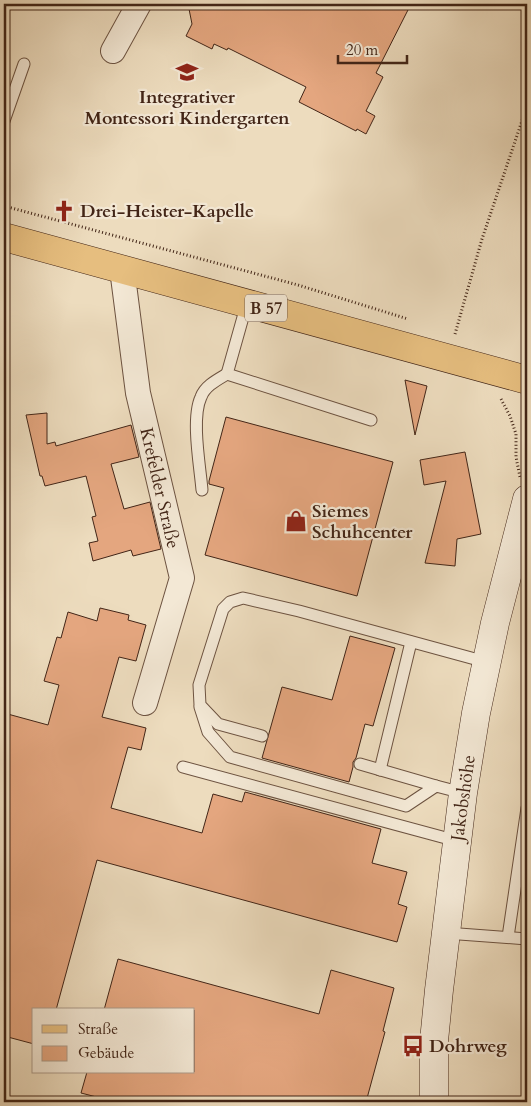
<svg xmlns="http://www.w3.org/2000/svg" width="531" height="1106" viewBox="0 0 531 1106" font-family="Cardo,serif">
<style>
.building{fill:#e4a67f;stroke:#422517}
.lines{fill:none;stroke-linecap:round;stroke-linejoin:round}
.lane-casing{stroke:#6d5341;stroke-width:13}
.street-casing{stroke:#6d5341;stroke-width:26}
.secondary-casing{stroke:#422517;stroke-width:29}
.primary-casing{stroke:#422517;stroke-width:29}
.path{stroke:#422517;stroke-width:3;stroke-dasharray:1 2.5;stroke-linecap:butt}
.lane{stroke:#f3e8d5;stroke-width:11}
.street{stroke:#f3e8d5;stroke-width:24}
.secondary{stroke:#f3e8d5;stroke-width:28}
.primary{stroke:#e6be7f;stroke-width:28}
.labels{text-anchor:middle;stroke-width:4.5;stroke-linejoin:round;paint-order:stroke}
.shield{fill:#f3e8d5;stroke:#776050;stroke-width:1}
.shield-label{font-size:16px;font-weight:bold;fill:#422517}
.poi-label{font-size:18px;font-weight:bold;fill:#422517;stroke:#f3e8d5;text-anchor:start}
.street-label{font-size:18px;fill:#422517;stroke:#f3e8d5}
</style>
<rect width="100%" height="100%" fill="#eddcbe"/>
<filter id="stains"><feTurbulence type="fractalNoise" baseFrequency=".004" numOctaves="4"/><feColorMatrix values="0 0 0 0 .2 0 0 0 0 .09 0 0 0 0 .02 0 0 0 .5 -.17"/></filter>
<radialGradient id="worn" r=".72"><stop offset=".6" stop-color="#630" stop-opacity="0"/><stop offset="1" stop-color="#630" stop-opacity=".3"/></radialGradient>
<!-- building -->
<g class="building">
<path d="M188,4H411L376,73L383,77L366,111L375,116L366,134L357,129L356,131L299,102L306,87L228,48L227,50L214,44L212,49L186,36L192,24Z"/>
<path d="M405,380L427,386L415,435Z"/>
<path d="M47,413V444L55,442L56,446L131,425L139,457L111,464L124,509L150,502L161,549L133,556L131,550L93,561L89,543L98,541L92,517L96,516L86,476L45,486L42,476H40L26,415Z"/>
<path d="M226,417L393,462L357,596L205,555L224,488L209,484V481Z"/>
<path d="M465,452L481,534L457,539L455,566L425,563L446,481L424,485L420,460Z"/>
<path d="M100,608L129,615L128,620L146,625L136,661L119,657L102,717L146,728L141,750L128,747L111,808L202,833L213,794L242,802L245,792L381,829L372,863L407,872L398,904L407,907L397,942L97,860L56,1010H34V1044L4,1036V713L48,725L59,685L44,681L57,637L61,638L68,612L97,621Z"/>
<path d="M350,636L395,648L373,726L365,724L356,758L353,762V767L349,782L262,758L282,687L332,700Z"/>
<path d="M118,959L319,1014L331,970L394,988L383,1031L385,1032L366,1102H116L81,1093L87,1072H194V1010H104Z"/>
</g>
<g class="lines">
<!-- lane casing -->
<g class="lane-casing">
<g id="lane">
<path d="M4,121L24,64"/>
<path d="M247,303L227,374L371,420"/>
<path d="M202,490C200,466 191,418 201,397C205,386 217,380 227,374"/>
<path d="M200,707L208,732L230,757L406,806L436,786L463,793"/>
<path d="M262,736L218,724L200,705L199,685L223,609L230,602L243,598L299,611L486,662"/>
<path d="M360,764L436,786"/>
<path d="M183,767L457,841"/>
<path d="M380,770L411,642"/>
<path d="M446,933L527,939"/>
<path d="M508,937L527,808"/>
</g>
</g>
<!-- street casing -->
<g class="street-casing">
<g id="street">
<path d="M113,51L139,4"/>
<path d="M122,269L138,393L182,578L145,703"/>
</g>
</g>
<!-- secondary casing -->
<g class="secondary-casing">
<path id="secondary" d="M434,1102V1041L439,990L463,793L476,713L495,623L527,499"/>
</g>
<!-- primary casing -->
<g class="primary-casing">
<path id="primary" d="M4,237L527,380"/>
</g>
<!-- path -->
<g class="path">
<path d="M4,206L298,285L408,319"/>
<path d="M455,334L482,239L527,106"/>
<path d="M501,399L510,416L516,434V457L520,477"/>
</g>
<!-- lane -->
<use href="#lane" class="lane"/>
<!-- street -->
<use href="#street" class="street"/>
<!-- secondary -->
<use href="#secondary" class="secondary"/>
<!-- primary -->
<use href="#primary" class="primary"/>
</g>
<!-- icons -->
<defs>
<g id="school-bare" transform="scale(1.725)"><path d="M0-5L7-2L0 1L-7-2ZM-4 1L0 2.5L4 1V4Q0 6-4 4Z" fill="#8f2418" stroke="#f3e8d5" stroke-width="2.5" paint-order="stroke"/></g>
<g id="church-bare" transform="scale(1.725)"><path d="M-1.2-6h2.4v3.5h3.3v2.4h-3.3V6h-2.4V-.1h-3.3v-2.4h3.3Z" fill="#8f2418" stroke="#f3e8d5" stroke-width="2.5" paint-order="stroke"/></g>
<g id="shop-bare" transform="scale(1.725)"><path d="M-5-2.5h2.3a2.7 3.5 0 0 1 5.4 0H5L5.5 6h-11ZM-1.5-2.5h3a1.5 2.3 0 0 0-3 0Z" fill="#8f2418" stroke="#f3e8d5" stroke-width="2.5" paint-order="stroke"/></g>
<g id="bus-bare" transform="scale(1.725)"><path d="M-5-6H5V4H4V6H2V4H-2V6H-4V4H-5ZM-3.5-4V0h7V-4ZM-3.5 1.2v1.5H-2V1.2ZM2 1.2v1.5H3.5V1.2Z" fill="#8f2418" stroke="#f3e8d5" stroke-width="2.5" paint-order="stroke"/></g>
</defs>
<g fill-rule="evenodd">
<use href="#school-bare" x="187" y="72"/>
<use href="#church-bare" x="64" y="211"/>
<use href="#shop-bare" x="296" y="521"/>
<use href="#bus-bare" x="413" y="1046"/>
</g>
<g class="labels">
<!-- shield labels -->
<rect class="shield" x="245" y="294.5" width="42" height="27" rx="4"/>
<g class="shield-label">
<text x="266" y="314">B 57</text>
</g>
<!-- poi labels -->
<g class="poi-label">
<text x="187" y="103" text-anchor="middle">Integrativer<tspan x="187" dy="21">Montessori Kindergarten</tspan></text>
<text x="80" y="217">Drei-Heister-Kapelle</text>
<text x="312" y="517">Siemes<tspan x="312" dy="21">Schuhcenter</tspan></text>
<text x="429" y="1052">Dohrweg</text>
</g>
<!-- street labels -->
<g class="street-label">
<text transform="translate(160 488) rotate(77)" y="6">Krefelder Straße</text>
<text transform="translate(463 798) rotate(-82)" y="6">Jakobshöhe</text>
</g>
</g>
<!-- margin -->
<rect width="531" height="1106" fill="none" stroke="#eddcbe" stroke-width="20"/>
<rect x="5" y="5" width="521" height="1096" fill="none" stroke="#422517" stroke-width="2.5"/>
<rect x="10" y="10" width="511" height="1086" fill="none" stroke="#422517"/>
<!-- legend -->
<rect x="32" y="1008" width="162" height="65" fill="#f3e8d5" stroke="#ac9a89"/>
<rect x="42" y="1025" width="25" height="8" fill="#e6be7f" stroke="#ac9a89"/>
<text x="78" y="1034" font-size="15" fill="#422517">Straße</text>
<rect x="42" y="1046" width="25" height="15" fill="#e4a67f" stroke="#ac9a89"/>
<text x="78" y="1058" font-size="15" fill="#422517">Gebäude</text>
<!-- scale -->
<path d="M338 55v8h69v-8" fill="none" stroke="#422517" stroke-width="2.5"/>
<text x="346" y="55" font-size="15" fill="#422517" stroke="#f3e8d5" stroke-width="4" paint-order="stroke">20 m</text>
<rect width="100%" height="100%" filter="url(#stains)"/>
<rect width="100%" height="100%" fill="url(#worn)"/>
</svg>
